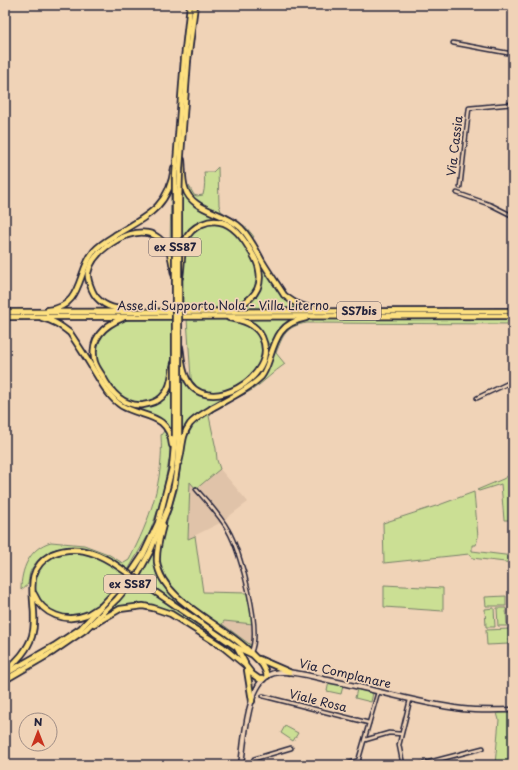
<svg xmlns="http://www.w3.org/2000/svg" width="518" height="770" viewBox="0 0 518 770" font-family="'Playpen Sans',sans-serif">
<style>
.built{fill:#e0c3a9}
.green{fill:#cbdf94;stroke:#768068}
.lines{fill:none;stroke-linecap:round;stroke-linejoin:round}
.minor-casing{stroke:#22223b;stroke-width:5.5}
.secondary-casing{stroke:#22223b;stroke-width:7}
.trunk-casing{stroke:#22223b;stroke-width:8}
.minor{stroke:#f0d3b7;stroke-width:2.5}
.secondary{stroke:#f0d3b7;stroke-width:4}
.trunk{stroke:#fde080;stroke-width:4.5}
.trunk-bridge-casing{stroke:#22223b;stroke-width:8;stroke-linecap:butt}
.trunk-bridge{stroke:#fde080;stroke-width:4.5}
.labels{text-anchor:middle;stroke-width:3.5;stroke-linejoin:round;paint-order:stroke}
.shield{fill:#f0d3b7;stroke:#605760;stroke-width:1}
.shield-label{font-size:11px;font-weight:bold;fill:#22223b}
.street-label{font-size:12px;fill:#22223b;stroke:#f0d3b7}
</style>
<rect width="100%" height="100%" fill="#f0d3b7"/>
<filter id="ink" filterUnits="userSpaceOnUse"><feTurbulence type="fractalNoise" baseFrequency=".025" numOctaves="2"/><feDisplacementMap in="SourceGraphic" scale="8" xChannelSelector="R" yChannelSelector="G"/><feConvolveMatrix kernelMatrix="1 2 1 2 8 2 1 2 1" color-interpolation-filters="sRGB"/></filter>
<g filter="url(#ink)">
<!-- built -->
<g class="built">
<path d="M220,469L248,502L220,523L188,539L190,482L196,489Z"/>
<path d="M224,621L253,624L252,646L222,624Z"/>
</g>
<!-- green -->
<g class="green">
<path d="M218,167L219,205L221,211C236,222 242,220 254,237L248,240L279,290L285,298L299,308H240C243,305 249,303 252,299C270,280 257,258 246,240L243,242C248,250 254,258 257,266C262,284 251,303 233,307C221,309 197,307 183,307V266L186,246H173L172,253L170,248L171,189L189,186L194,195L197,196L203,195C205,188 205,179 204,172H213Z"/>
<path d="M513,318V324L307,323C286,326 283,335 276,353L285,364C273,372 264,382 252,390C239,398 218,404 209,416L216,449L217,460L220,469L196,489L190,482L188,539L195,536L203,592L247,593L253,624L224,621L222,624L252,646V649L173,590L167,583L161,568L159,559L160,546L177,490L184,445L188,433L184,431L183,433H172C155,406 137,417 118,399L120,396C105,380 86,352 104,331C109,326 115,322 122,321C138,317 156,319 172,319V361L169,383H183V374L186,381L191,378L187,319C204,319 223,317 240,322C260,327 271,349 259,368C254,375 246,379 240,384L242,386C262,373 279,352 259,329C255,324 248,322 244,319H296C269,330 275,354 260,374C256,380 249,384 243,387L245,390C254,385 263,378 267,369C275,353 275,330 295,323C304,319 315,319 325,319Z"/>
<path d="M164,431L169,437L170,455L162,498L150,532L128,570C114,568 101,555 87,549C69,542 43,549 33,567C29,572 29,578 28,584L21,590C21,570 29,548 51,542L84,545L108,554L121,562L124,563L129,560C150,520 164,480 161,435Z"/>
<path d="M513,473V520H504L501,484L479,491L477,490L503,479Z"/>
<path d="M474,492L478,537L476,545H472V551L513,556V563L472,558L471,555L469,554L384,563L383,523L439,505Z"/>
<path d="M156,545V553L165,585L240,646H239L194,615L191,620L236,650V653L175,615L163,609L151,605L127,606L106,614L128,589L139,574Z"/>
<path d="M79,551L97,557L126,574C116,587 105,604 89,611C40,634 10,568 61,553C66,551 73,551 79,551Z"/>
<path d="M384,585L443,588V611L384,607Z"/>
<path d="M506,596V606H486L485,597Z"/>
<path d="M494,608L495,627H486L485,609Z"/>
<path d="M497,608H506L507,626H498Z"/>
<path d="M509,629V644L487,645L486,630Z"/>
<path d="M329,682L343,686L341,694L327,691Z"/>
<path d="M357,689L373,693L371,702L355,698Z"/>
<path d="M513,712L511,754L513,755V765H495L499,720L497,713Z"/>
<path d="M285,726L298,733L293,741L281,733Z"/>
</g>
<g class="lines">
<!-- minor casing -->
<g class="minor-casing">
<g id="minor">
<path d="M453,43L513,54"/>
<path d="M460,187L469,108L513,104"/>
<path d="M457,193L491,205L513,216"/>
<path d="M477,398L513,381"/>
<path d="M196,489C207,502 220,515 228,530C241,552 262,630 251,652"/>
<path d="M263,696L369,723"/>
<path d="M365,740L389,733L401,734"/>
<path d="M253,765V761L254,759L291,748"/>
<path d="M343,765L359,760"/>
<path d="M357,765L378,692"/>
<path d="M403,765L399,745L410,700"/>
<path d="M418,765L483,748"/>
</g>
</g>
<!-- secondary casing -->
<g class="secondary-casing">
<path id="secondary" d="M241,765C244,743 247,690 266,677C271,673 278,672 283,672C298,672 314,677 328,680C373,689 416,703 462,709C479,711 496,710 513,710"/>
</g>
<!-- trunk casing -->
<g class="trunk-casing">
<g id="trunk">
<path d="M184,59L190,5"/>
<path d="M188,60L195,5"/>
<path d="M182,160C183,170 182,179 185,188C192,212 224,211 241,228C250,237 256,250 262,261C269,273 277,284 284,295C295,304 304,308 318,309"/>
<path d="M180,277C182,266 181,252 185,241C188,233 195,227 202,224C224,214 239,231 249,248C253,255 258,261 259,270C264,294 243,308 223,309"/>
<path d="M121,309C109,308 97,302 92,290C90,285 87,278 88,273C92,251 126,229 148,233C155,234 163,241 167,247C172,255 172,265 174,274"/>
<path d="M48,310C83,307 77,271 94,251C100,244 109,239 117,234C147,216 169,207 174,168"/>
<path d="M5,312L513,311"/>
<path d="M5,317L513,316"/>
<path d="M42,318C53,320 61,326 70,333C78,345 86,357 93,369C101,382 109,398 122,406C143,418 169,413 172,445"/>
<path d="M123,318C105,325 91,337 94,358C94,364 99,370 102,375C110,391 122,407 143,405C150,404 157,402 162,397C172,388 171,374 174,363"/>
<path d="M180,347C182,357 181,367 186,377C203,420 281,377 262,337C256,324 243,320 229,318"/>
<path d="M179,462C183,449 181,436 190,424C195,418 205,413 212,408C228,399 248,390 261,377C265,372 267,366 269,360C276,338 280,323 306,318"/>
<path d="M163,525C160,537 156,549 157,562C161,601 225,625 250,652C258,661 264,663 267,676"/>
<path d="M34,594C43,615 66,623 86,615C91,613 95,609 100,607"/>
<path d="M198,621L236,647L251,654"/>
<path d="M94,624L120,609L143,606L153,608L171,614L223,647L245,665L252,674L259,679H263"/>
<path d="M237,648L245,663"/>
<path d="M259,659L289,672"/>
<path d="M6,670C17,662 28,649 32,636C41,605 17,574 52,554"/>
<path d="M247,670L252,701"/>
<path d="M5,674L54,646L81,628L127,579L143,555L158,523L172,468L175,436"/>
<path d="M5,680L53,652L85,630L117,599L138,574L150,552L168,508L174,486L177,467L179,435"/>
</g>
</g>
<!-- minor -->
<use href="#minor" class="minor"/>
<!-- secondary -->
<use href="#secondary" class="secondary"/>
<!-- trunk -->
<use href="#trunk" class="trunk"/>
<!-- trunk-bridge casing -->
<g class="trunk-bridge-casing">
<g id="trunk-bridge">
<path d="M179,435V200L180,168L188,60"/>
<path d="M175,436V177L184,59"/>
<path d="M52,554C74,545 93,551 113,563L198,621"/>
</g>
</g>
<!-- trunk-bridge -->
<use href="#trunk-bridge" class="trunk-bridge"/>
</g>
</g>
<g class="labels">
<!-- shield labels -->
<g class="shield">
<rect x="149" y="238" width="52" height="18" rx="3"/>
<rect x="337" y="302" width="44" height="18" rx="3"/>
<rect x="104" y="575" width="52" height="18" rx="3"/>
</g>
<g class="shield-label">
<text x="175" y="251">ex SS87</text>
<text x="359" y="315">SS7bis</text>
<text x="130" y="588">ex SS87</text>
</g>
<!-- street labels -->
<g class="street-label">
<text transform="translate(455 146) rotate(-83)" y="4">Via Cassia</text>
<text x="223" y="310">Asse di Supporto Nola - Villa Literno</text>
<text transform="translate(345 674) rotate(13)" y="4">Via Complanare</text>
<text transform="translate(318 701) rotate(14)" y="4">Viale Rosa</text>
</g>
</g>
<!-- margin -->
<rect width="518" height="770" fill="none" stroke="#f0d3b7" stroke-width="20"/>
<rect x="10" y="10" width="498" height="750" fill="none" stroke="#22223b" stroke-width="1.5" filter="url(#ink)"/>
<!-- north arrow -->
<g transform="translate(38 732)"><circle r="19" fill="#f0d3b7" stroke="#9e8c85"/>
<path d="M0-3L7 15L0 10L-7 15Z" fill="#c8321e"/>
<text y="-6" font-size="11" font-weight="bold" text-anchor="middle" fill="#22223b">N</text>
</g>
</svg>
